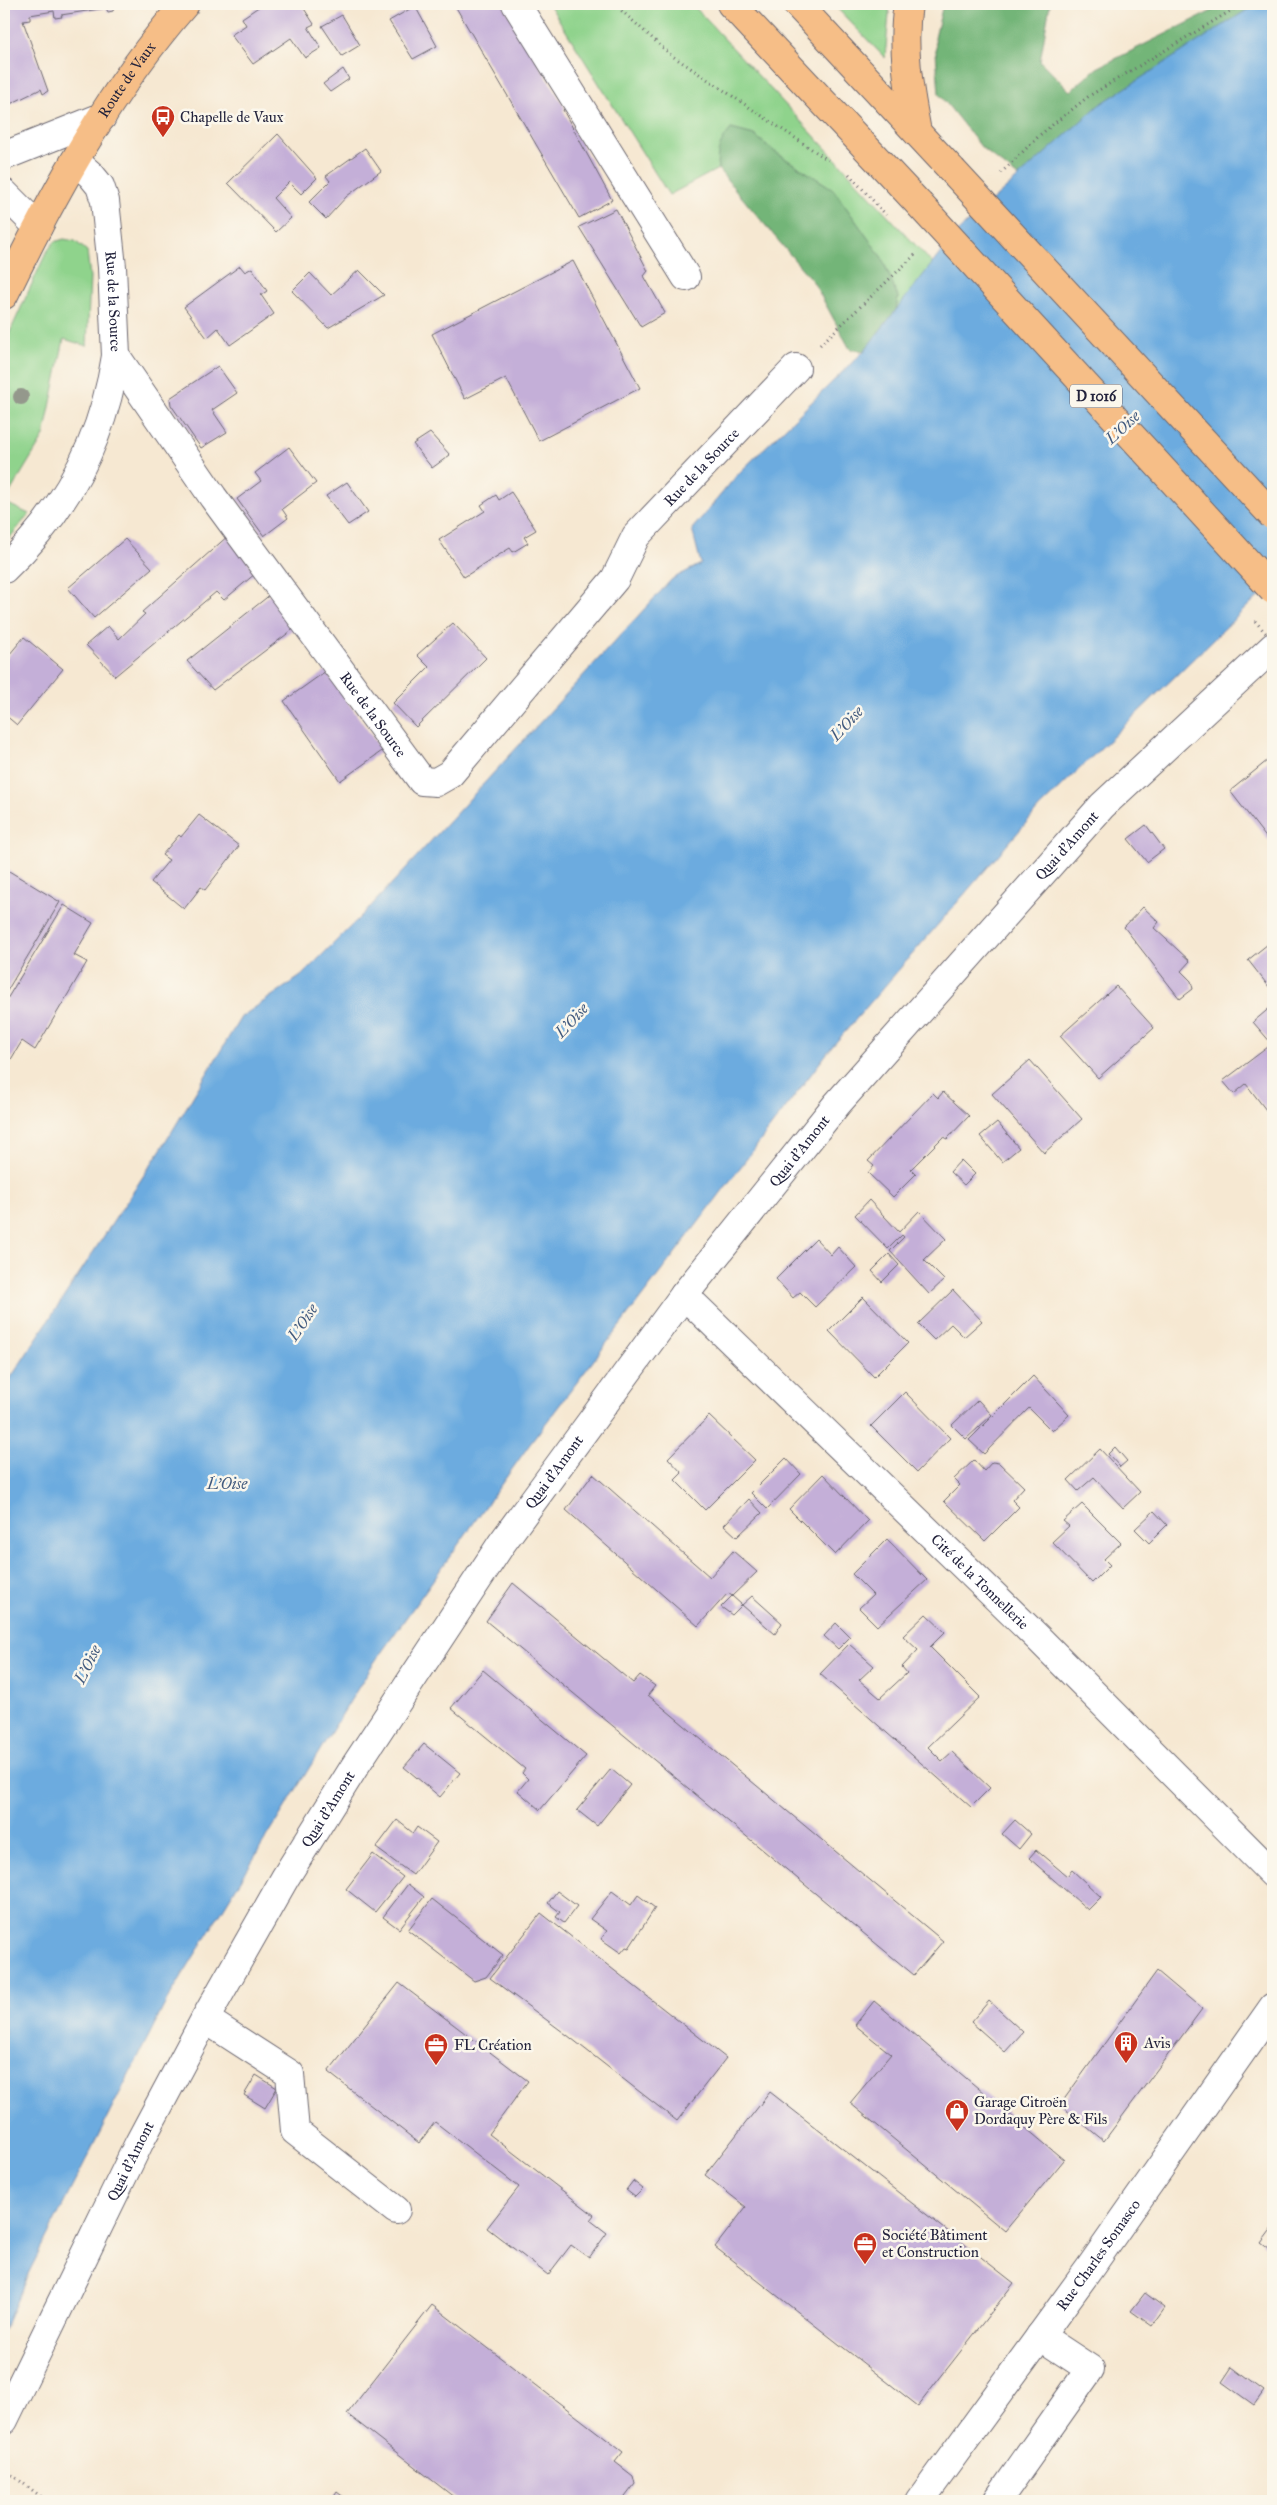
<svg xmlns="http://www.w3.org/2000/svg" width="1277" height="2505" viewBox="0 0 1277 2505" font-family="'IM FELL Great Primer',serif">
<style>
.green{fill:#8fd38c;stroke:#587a64}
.forest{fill:#73b578;stroke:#4a6c5a}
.water{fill:#6cabdf;stroke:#47668d}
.building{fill:#c4afd8}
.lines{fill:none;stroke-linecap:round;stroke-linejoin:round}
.minor-casing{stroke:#6c6770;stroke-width:30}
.major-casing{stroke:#6c6770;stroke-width:30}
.highway-casing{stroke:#6c6770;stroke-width:30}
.path{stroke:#6c6770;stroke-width:3;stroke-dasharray:1 4;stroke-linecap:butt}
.minor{stroke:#fff;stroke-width:28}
.major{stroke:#f6be87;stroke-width:28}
.highway{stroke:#f6be87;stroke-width:28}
.highway-bridge-casing{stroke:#6c6770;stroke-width:30;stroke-linecap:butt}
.path-bridge{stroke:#6c6770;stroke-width:3;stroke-dasharray:1 4;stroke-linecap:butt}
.highway-bridge{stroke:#f6be87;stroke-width:28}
.tree{fill:#94988c}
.labels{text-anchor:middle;stroke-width:5;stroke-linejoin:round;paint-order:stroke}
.shield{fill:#fbf7ec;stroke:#636270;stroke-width:1}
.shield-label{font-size:14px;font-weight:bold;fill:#22223b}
.street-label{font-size:15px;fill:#22223b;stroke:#fbf7ec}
.poi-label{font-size:15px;fill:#22223b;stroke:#fbf7ec;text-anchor:start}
.water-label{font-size:16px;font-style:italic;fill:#40597d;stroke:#fbf7ec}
</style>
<rect width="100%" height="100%" fill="#fbf7ec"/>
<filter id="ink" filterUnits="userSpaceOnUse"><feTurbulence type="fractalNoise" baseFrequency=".02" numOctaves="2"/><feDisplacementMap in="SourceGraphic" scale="10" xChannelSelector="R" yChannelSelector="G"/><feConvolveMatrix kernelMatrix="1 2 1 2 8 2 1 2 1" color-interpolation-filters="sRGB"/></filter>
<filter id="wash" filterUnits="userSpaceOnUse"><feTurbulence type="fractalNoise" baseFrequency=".0096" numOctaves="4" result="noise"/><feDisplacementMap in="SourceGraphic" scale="20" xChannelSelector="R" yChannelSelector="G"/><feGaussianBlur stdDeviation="1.12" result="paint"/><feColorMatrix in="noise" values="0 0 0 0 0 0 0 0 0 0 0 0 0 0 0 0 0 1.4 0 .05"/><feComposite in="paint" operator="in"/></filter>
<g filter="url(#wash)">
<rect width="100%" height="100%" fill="#f6e8d2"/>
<!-- green -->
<g class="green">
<path d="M549,4H692L947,279L896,310L898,297L882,258L833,189L775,152L754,135L731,129L717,162L718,169L669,195Z"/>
<path d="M833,4H890L885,58Z"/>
<path d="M64,239L75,241L87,251L90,277L87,346L64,339L44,436L4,502L29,514L4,545V345L46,253L54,242Z"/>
</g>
<!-- forest -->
<g class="forest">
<path d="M943,4H1050L1040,61L1070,91L1097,68L1226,4H1273L1039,184L1018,177L982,148L939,94L935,38Z"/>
<path d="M731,129L754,135L775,152L833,189L882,258L898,297L896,310L864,351L850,349L814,283L718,169C716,151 720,142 731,129Z"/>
</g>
<!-- water -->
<path class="water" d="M1260,4H1273V586L1251,603L1039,808L831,1048L530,1444L371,1667L166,2002L29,2272L4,2330V1388L165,1143L241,1017L301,976L372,905L672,579L701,564L692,529L738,474L864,351L956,233L1099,105L1247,10Z"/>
<g id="blocks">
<!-- building -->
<g class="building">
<path d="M4,4H115L113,11L108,12L106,8L61,15L62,17L55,18L54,11L30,15V20L23,21L48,91L43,94L41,89L4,107V71L7,69L4,58Z"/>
<path d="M263,4H301L314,24L308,27L321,48L305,58L291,38L253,64L231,35L246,25L242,18Z"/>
<path d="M454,4H503L565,108L563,110L612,200L579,218Z"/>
<path d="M415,6L437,46L413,59L389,21Z"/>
<path d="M342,15L360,45L342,56L322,26Z"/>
<path d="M343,69L349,79L330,92L323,84Z"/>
<path d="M278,134L317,178L301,194L289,182L273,198L291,218L276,232L228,183Z"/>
<path d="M365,148L381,171L347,196L326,219L309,202L330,181L326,176Z"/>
<path d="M616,209L648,271L644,276L665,313L641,327L579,227Z"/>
<path d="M573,261L640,388L539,441L506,378L465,399L432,334Z"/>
<path d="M240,266L245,272L252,268L267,291L261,295L274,314L230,345L218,328L207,338L184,307Z"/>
<path d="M359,270L384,295L328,328L292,291L310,273L331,295Z"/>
<path d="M218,366L237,393L212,410L227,432L201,448L171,405L170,398Z"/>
<path d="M430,433L450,455L432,468L413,444Z"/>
<path d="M289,447L316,483L282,509L288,518L264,536L237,499L261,481L255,473Z"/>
<path d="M347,482L368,512L348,525L326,496Z"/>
<path d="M511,492L536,530L524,537L528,543L513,552L510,548L464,577L439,540L485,511L481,505L496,495L499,500Z"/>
<path d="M229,535L256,573L224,600L216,592L115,676L86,645L108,626L119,639L145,614L142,612Z"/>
<path d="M125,539L152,568L94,618L68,588Z"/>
<path d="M271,594L295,628L213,690L187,661Z"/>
<path d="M453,623L486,658L416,727L393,703L429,667L417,655Z"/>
<path d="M24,637L63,669L17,725L4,714V661Z"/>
<path d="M326,671L382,751L340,781L284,701Z"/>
<path d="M1273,756V836L1268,840L1230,791Z"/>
<path d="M199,815L239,846L205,890L201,887L184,909L151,882L169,860L162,855L179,835L181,837Z"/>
<path d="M1146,825L1164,849L1147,862L1128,839Z"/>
<path d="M4,868L60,902L4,996Z"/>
<path d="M64,905L93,923L74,955L87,962L35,1050L22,1041L4,1071V1004Z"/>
<path d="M1143,907L1159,922L1154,928L1190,961L1181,971L1191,981L1193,989L1180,999L1124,927Z"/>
<path d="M1273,940V992L1248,960Z"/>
<path d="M1116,986L1154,1028L1098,1078L1060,1036Z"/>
<path d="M1272,1006L1273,1008V1119L1246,1084L1234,1094L1223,1081L1272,1044L1253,1022Z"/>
<path d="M1030,1060L1082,1119L1044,1153L992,1094Z"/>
<path d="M943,1092L969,1116L947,1139L943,1137L911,1169L916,1174L893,1197L868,1173L874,1166L868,1161L933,1093L938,1098Z"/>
<path d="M997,1122L1019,1148L1002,1162L980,1136Z"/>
<path d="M961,1160L975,1174L964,1185L950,1172Z"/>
<path d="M869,1200L899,1232L919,1211L946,1239L924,1260L944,1280L929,1294L890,1251L904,1237L902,1235L888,1249L855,1215Z"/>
<path d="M816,1239L831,1255L838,1247L856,1267L815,1307L800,1292L793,1298L776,1279Z"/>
<path d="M889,1254L899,1265L882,1282L872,1271Z"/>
<path d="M953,1290L982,1321L964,1337L951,1324L934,1340L918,1324Z"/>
<path d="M863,1297L908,1343L874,1377L829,1331Z"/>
<path d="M1033,1376L1069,1415L1052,1431L1029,1408L984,1454L969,1440Z"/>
<path d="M905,1392L950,1438L917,1472L871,1426Z"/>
<path d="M978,1400L992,1415L966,1439L952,1425Z"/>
<path d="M709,1416L755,1460L705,1510L675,1480L682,1473L668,1458Z"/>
<path d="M1115,1447L1127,1461L1120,1467L1108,1454Z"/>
<path d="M1100,1449L1140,1492L1123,1508L1094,1477L1078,1491L1068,1480Z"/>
<path d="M786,1458L801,1474L767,1509L751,1493Z"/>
<path d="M974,1460L984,1471L992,1462L999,1463L1024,1487L1012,1500L1019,1507L985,1541L944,1501L960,1485L954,1479Z"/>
<path d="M593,1474L710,1577L733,1551L757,1572L732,1596L728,1593L698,1626L566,1510Z"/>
<path d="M823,1474L868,1521L835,1555L789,1509Z"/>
<path d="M749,1499L762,1513L737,1537L724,1525Z"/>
<path d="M1082,1504L1121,1543L1104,1559L1110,1565L1092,1583L1052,1542L1069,1526L1063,1521Z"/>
<path d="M1154,1511L1167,1525L1149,1543L1135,1529Z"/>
<path d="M887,1539L927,1580L877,1626L859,1608L873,1595L852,1574Z"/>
<path d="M513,1583L633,1683L640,1675L655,1686L648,1695L943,1941L914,1975L486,1621Z"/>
<path d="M732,1596L742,1605L732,1615L721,1607Z"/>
<path d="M752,1596L782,1623L775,1634L742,1605Z"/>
<path d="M926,1614L945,1632L930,1647L980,1697L928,1747L942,1761L952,1752L990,1788L971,1807L820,1674L849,1644L874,1666L859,1680L880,1698L907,1673L902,1667L918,1650L903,1636Z"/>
<path d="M836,1623L850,1637L838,1649L824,1636Z"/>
<path d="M483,1670L586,1756L540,1810L518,1791L528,1779L522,1773L525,1769L451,1708Z"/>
<path d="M424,1744L460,1773L440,1797L404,1767Z"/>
<path d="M611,1769L630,1785L597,1826L577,1810Z"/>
<path d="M397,1820L413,1833L417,1827L437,1842L413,1875L376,1848Z"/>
<path d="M1015,1820L1031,1834L1019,1849L1002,1834Z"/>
<path d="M1036,1850L1067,1876L1072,1870L1101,1897L1088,1910L1029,1858Z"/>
<path d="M373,1854L403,1877L375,1912L346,1889Z"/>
<path d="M408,1884L424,1897L399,1929L383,1917Z"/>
<path d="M557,1891L577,1906L564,1923L556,1917L560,1912L548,1903Z"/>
<path d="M612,1891L631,1905L638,1895L655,1908L629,1948L626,1947L621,1953L601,1939L607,1931L590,1919Z"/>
<path d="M432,1899L503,1955L486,1977L474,1981L408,1930Z"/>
<path d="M541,1913L726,2058L677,2121L567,2035L490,1978Z"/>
<path d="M1157,1971L1202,2009L1104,2141L1060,2105Z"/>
<path d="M399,1983L528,2081L489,2134L594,2215L590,2220L607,2233L589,2258L571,2245L548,2275L487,2228L519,2187L435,2122L419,2143L328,2072Z"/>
<path d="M874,2001L1064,2160L1005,2231L850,2103L891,2054L855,2025Z"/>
<path d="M989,2001L1023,2032L1005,2052L971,2022Z"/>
<path d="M256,2075L277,2088L265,2108L244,2095Z"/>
<path d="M770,2092L1014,2283L918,2406L715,2247L746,2207L705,2175Z"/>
<path d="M633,2181L643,2189L635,2197L626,2190Z"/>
<path d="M1273,2227V2252L1261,2243Z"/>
<path d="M1145,2293L1165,2308L1152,2326L1131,2311Z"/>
<path d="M432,2305L623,2452L615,2462L633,2476L635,2484L622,2501H459L347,2414Z"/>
<path d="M1232,2367L1264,2391L1254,2405L1222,2382Z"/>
<path d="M337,2492L349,2501H331Z"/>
</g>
</g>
</g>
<g filter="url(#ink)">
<use href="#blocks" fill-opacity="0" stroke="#6c6770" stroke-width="1"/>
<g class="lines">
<!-- minor casing -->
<g class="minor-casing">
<g id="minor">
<path d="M516,4L686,277"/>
<path d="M4,156L102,117"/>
<path id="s1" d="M75,161L91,175L100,186L105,201L112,267L116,356L213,497L422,781L436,782L450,774L615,579L636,536L796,368"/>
<path d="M4,193L38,227"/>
<path d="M4,569C66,511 103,440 116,356"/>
<path id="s2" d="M684,1295L1038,1638L1273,1874"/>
<path d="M205,2019L290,2074L295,2131L396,2210"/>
<path id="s3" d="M4,2420L139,2143L205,2019L285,1878L355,1766L502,1543L684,1295L837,1104L1102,806L1273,647"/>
<path id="s4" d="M920,2501L1089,2269L1273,2007"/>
<path d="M997,2501L1090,2369L1040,2336"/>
</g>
</g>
<!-- major casing -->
<g class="major-casing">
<g id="major">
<path id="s5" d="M4,295C54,192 110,90 185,4"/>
</g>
</g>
<!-- highway casing -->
<g class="highway-casing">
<g id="highway">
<path d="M731,4L919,204"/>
<path d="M797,4L952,170"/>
<path d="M908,4C901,48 909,89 917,132"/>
</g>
</g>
<!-- path -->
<g class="path">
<path d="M614,4L671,55L828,160"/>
<path d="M1001,173L1041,134L1089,96L1242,4"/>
<path d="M820,345L917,253"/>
<path d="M4,2469L47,2501"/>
</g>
<!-- minor -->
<use href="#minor" class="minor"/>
<!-- major -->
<use href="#major" class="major"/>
<!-- highway -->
<use href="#highway" class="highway"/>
<!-- highway-bridge casing -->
<g class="highway-bridge-casing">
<g id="highway-bridge">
<path d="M952,170L1273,516"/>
<path d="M919,204L1273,590"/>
</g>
</g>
<!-- path-bridge -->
<g class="path-bridge">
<path d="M849,174L886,215"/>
<path d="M1255,621L1273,641"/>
</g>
<!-- highway-bridge -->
<use href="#highway-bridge" class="highway-bridge"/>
</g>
<!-- trees -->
<circle class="tree" cx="21" cy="397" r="8"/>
</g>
<!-- icons -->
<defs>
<g id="bus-pin" transform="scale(1.25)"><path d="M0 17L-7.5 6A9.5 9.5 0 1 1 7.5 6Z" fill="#c8321e" stroke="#fbf7ec"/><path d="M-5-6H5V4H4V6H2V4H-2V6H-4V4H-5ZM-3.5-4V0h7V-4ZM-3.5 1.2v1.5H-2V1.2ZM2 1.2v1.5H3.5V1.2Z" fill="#fff"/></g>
<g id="building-pin" transform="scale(1.25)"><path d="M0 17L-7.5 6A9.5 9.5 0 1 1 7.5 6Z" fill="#c8321e" stroke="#fbf7ec"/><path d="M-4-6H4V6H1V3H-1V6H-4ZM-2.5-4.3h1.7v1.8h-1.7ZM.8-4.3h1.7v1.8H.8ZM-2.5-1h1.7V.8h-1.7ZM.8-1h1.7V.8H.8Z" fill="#fff"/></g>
<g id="office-pin" transform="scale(1.25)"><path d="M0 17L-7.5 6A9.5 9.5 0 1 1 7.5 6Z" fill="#c8321e" stroke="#fbf7ec"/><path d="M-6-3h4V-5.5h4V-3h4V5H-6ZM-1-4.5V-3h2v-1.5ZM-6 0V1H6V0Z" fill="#fff"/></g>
<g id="shop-pin" transform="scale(1.25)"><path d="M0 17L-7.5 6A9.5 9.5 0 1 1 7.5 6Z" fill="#c8321e" stroke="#fbf7ec"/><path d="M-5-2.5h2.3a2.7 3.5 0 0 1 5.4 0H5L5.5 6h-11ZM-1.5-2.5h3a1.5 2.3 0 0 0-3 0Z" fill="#fff"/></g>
</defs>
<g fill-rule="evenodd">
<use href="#bus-pin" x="163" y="117"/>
<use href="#building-pin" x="1126" y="2043"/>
<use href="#office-pin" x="436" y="2045"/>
<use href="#shop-pin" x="957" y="2111"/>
<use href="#office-pin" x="865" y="2244"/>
</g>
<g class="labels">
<!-- shield labels -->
<rect class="shield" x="1070" y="384.5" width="52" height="23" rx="4"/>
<g class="shield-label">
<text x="1096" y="401">D 1016</text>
</g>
<!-- street labels -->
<g class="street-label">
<text dy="5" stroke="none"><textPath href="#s5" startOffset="248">Route de Vaux</textPath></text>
<text dy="5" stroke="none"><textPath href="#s1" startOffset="152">Rue de la Source</textPath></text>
<text dy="5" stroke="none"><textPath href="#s1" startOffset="1159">Rue de la Source</textPath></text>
<text dy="5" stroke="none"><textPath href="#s1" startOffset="648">Rue de la Source</textPath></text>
<text dy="5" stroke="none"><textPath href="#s3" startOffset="1908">Quai d'Amont</textPath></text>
<text dy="5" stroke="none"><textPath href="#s3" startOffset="1502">Quai d'Amont</textPath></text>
<text dy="5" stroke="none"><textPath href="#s3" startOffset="1098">Quai d'Amont</textPath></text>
<text dy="5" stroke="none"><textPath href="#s2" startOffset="412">Cité de la Tonnellerie</textPath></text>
<text dy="5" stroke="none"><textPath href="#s3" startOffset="692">Quai d'Amont</textPath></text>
<text dy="5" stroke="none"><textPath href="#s3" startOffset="288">Quai d'Amont</textPath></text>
<text dy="5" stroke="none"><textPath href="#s4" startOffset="304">Rue Charles Somasco</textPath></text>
</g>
<!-- poi labels -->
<g class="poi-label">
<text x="180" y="122">Chapelle de Vaux</text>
<text x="1144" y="2048">Avis</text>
<text x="454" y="2050">FL Création</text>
<text x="974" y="2107">Garage Citroën<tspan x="974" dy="17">Dordaquy Père &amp; Fils</tspan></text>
<text x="882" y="2240">Société Bâtiment<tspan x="882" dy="17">et Construction</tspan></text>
</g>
<!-- water labels -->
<g class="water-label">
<text transform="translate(1122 427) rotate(-43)" y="6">L'Oise</text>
<text transform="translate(846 723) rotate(-47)" y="6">L'Oise</text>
<text transform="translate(571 1020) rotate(-47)" y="6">L'Oise</text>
<text transform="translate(302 1322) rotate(-56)" y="6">L'Oise</text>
<text x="227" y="1489">L’Oise</text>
<text transform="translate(87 1664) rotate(-64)" y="6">L'Oise</text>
</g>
</g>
<!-- margin -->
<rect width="1277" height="2505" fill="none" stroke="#fbf7ec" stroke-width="20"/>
</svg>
